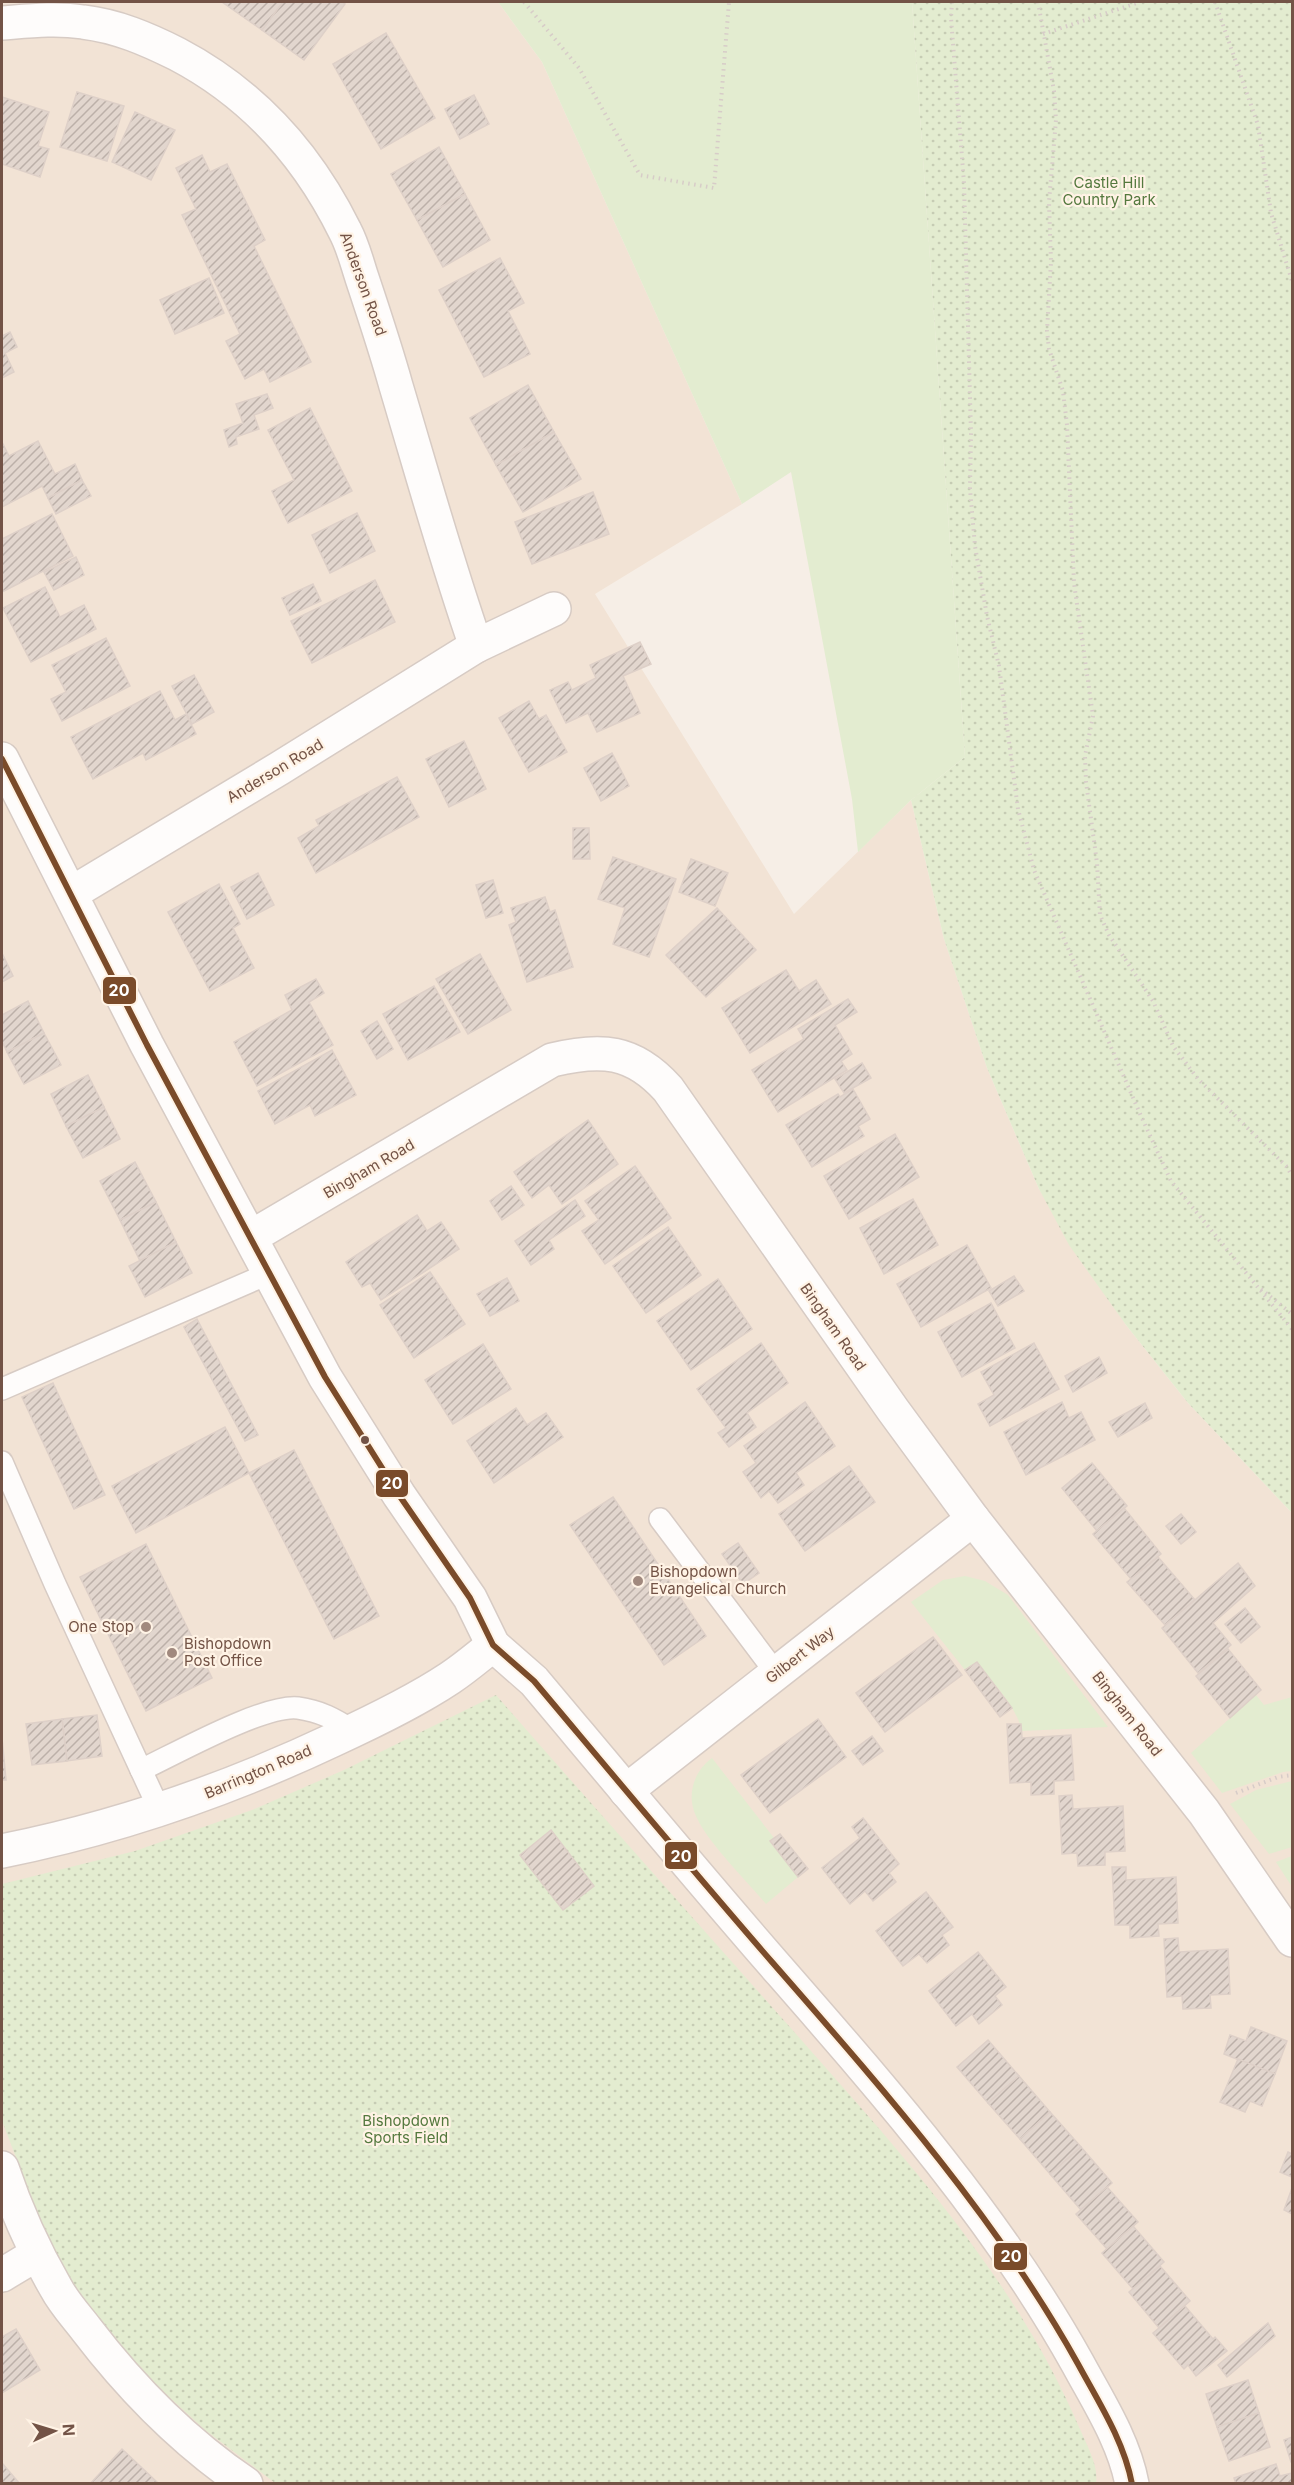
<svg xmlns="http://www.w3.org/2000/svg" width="1294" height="2485" viewBox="0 0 1294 2485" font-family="Inter,sans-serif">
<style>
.residential{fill:#f2e3d5}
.grass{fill:#e3ecd0}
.park{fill:url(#park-dots)}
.building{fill:url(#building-hatch);stroke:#ded0c8;stroke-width:1.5}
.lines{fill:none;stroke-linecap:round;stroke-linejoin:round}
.lane-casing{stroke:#d7cbc4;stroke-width:24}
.street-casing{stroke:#d7cbc4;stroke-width:36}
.path{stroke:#d7ccc8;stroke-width:4;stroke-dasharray:1.5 4.5;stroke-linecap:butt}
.lane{stroke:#fefcfb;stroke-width:21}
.street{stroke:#fefcfb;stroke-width:33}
.bus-1-casing{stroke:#fff3e5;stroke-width:10}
.bus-1{stroke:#7a4b2a;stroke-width:6}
.bus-dot{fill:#735346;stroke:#fff3e5;stroke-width:2}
.poi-dot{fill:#a1897e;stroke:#fff3e5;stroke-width:2}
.labels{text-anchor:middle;stroke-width:4.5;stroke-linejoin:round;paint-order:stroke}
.park-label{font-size:15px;fill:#54793e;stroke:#fff3e5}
.street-label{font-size:15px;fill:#735346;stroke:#fff3e5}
.poi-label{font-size:15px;fill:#735346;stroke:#fff3e5;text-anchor:start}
.line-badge{stroke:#fff3e5;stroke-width:2}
.badge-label{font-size:16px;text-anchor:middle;font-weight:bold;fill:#fff}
</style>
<defs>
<pattern id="park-dots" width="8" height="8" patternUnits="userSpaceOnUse" patternTransform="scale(1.5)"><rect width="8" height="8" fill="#e3ecd0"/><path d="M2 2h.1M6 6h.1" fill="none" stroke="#c6ccb4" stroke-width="1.8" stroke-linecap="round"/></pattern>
<pattern id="building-hatch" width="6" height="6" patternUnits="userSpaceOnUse" patternTransform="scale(1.5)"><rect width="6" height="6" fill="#e2d6ce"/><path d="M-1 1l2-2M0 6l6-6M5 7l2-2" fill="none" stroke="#bcb0a9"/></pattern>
</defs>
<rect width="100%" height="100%" fill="#f6eee6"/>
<!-- residential -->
<path class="residential" d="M2,2H498L542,62L742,504L595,594L794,914L911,800L944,939L987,1068L1039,1189L1126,1325L1188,1403L1292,1513V2483L2,2484Z"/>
<!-- grass -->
<g class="grass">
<path d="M498,2H912L965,757L911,800L858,852L852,799L791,472L742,504L542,62Z"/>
<path d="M965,1576L985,1581L1008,1595L1108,1727L1021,1731C1020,1710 990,1680 977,1662L965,1670L911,1602L943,1580Z"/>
<path d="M1256,1695L1264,1705L1292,1697V1771L1283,1772L1222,1793L1191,1753Z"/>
<path d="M712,1758L774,1838L770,1842L798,1877L766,1904C747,1881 707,1842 696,1816C686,1795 694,1771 712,1758Z"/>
<path d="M1292,1781V1847L1269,1854L1230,1804L1256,1790Z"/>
<path d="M1292,1856V1887L1276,1862Z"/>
</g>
<!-- park -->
<g class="park">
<path d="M912,2H1292V1513L1188,1403L1126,1325L1069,1245L1039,1189L987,1068L944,939L911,800L965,757Z"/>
<path d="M496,1695C593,1806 691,1916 789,2026C898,2150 1013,2273 1079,2427C1086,2444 1099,2465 1096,2483H275L205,2430L156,2385L107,2332L68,2278L37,2212L2,2121V1884L135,1851L252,1810L344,1770Z"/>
</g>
<!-- building -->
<g class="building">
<path d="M222,2H283L262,30Z"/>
<path d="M283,2H342L345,4L304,60L262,30Z"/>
<path d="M386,33L435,118L381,149L333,64Z"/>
<path d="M77,92L124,106L107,161L60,147Z"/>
<path d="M474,95L489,124L460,139L445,109Z"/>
<path d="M2,97L49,112L38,146L49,149L40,177L2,164Z"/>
<path d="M135,112L175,130L151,180L112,162Z"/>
<path d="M439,147L465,194L417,220L391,174Z"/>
<path d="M202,155L210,172L227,164L265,240L254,246L311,362L270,382L264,369L245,379L226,341L240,334L182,215L196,209L176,168Z"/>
<path d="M465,194L490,240L443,267L417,220Z"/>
<path d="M500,258L524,303L508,311L530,354L484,377L439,290Z"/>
<path d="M209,278L224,313L175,334L160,300Z"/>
<path d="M10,332L17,347L5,353L14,372L2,378V336Z"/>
<path d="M528,385L554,432L496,465L470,418Z"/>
<path d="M267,394L273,408L254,415L259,429L236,437L237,444L229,447L224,430L243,423L236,404Z"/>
<path d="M310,408L352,491L288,523L272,491L294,480L268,430Z"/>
<path d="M554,432L581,479L523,512L496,465Z"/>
<path d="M38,441L55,474L75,464L82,480L48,498L42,486L2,507V442L9,456Z"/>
<path d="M82,480L91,496L56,514L48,498Z"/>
<path d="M593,492L609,534L532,564L515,522Z"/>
<path d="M357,513L375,551L330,573L312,535Z"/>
<path d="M52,514L73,556L2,592V539Z"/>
<path d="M76,557L84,575L54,590L44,572Z"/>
<path d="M375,580L395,622L312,663L291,621Z"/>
<path d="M313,584L321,601L290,615L282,598Z"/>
<path d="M45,587L60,617L84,605L96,629L31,662L3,608Z"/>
<path d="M106,638L130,686L62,721L51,699L66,692L52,665Z"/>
<path d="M640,642L651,664L623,676L640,713L597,732L588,713L566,723L550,690L568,682L572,690L596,678L590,665Z"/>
<path d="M194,675L214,712L192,724L172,686Z"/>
<path d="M160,691L175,720L186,714L196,734L146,760L143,753L93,779L71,737Z"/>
<path d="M529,701L539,719L546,715L567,752L529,772L499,718Z"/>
<path d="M464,741L486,789L449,807L426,759Z"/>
<path d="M612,753L629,786L601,801L584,768Z"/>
<path d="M397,777L419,817L316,873L298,838L319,826L316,820Z"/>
<path d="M573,828H589L590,859H573Z"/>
<path d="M613,857L676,879L649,957L613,944L625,908L598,899Z"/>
<path d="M691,859L728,873L715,906L679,892Z"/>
<path d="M258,873L274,905L247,919L231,887Z"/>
<path d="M493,880L503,913L486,918L476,885Z"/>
<path d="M219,884L240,924L233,928L254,968L210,991L168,912Z"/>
<path d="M545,897L550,912L555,910L573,967L527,982L509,925L516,922L511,908Z"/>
<path d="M717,908L756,950L706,997L666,955Z"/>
<path d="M2,953L13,976L2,982Z"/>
<path d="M480,954L511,1010L468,1034L436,979Z"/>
<path d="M786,970L799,991L816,980L831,1004L750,1053L722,1008Z"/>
<path d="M316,979L324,993L309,1002L333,1045L257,1086L234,1042L292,1010L285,995Z"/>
<path d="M434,986L460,1032L408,1060L383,1014Z"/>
<path d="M848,999L857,1012L835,1025L852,1054L841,1061L847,1070L778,1112L752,1070L804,1039L798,1029Z"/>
<path d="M28,1001L44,1033L7,1052L2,1041V1015Z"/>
<path d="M377,1021L393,1049L377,1059L361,1031Z"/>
<path d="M44,1033L61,1065L24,1084L7,1052Z"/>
<path d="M332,1050L356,1095L315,1116L310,1105L275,1124L258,1091Z"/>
<path d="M862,1063L871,1078L844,1093L835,1079Z"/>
<path d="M88,1075L104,1107L66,1126L51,1094Z"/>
<path d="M853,1089L870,1119L858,1126L864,1136L812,1167L786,1125L838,1094L840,1097Z"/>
<path d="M104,1107L120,1139L83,1158L66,1126Z"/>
<path d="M588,1120L618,1164L562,1204L549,1185L532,1198L514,1172Z"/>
<path d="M895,1134L919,1177L849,1219L824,1176Z"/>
<path d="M135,1162L156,1202L120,1220L100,1181Z"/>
<path d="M635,1166L671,1218L605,1264L582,1231L599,1220L585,1201Z"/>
<path d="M511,1186L524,1205L502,1220L490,1201Z"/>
<path d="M913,1199L938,1245L884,1274L860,1228Z"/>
<path d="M575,1200L585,1216L549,1240L554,1249L531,1265L515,1241Z"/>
<path d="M156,1202L176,1242L140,1261L120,1220Z"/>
<path d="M417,1215L427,1231L441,1222L459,1249L381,1300L370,1283L362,1287L346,1262Z"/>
<path d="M668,1227L701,1275L646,1313L613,1266Z"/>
<path d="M176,1242L192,1273L145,1297L129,1266Z"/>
<path d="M967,1245L991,1288L921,1327L897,1284Z"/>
<path d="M430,1272L465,1324L414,1358L380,1305Z"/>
<path d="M1014,1276L1024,1291L998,1306L989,1291Z"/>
<path d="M507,1278L519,1301L490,1316L477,1294Z"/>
<path d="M718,1279L752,1329L691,1370L657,1321Z"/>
<path d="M991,1303L1015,1348L962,1377L938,1332Z"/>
<path d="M197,1319L258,1435L245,1441L184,1327Z"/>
<path d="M761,1343L788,1383L747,1413L756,1427L729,1447L718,1433L726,1428L697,1389Z"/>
<path d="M1034,1343L1059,1389L990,1426L978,1404L994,1395L981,1372Z"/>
<path d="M483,1344L511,1389L453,1424L425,1380Z"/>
<path d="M1099,1357L1107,1373L1073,1392L1065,1376Z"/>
<path d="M53,1383L105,1495L74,1509L22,1397Z"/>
<path d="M805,1402L835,1446L796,1473L804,1485L778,1503L769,1491L761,1498L743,1472L756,1463L744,1446Z"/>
<path d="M1062,1402L1069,1418L1081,1412L1095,1440L1026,1475L1004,1432Z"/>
<path d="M1145,1403L1152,1418L1118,1437L1109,1422Z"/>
<path d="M516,1408L527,1425L546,1413L563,1437L494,1483L467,1441Z"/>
<path d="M225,1427L249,1473L136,1533L112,1486Z"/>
<path d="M294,1450L379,1616L334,1639L249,1473Z"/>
<path d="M1092,1463L1127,1506L1097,1531L1062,1488Z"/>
<path d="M849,1466L875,1502L805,1551L779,1514Z"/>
<path d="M613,1497L706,1636L664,1665L570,1525Z"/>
<path d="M1124,1508L1161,1554L1131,1579L1093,1534Z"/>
<path d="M1181,1514L1196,1532L1181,1544L1166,1526Z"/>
<path d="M738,1543L759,1573L743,1584L722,1554Z"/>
<path d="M146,1544L212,1678L146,1711L80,1577Z"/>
<path d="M1158,1557L1195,1600L1165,1625L1127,1582Z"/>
<path d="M1238,1563L1255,1586L1213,1623L1231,1645L1198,1673L1162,1628Z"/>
<path d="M1245,1608L1260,1627L1241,1643L1225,1624Z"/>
<path d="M933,1637L962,1675L885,1732L856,1693Z"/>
<path d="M1228,1649L1261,1690L1230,1718L1196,1676Z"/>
<path d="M977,1662L1012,1708L1000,1717L965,1670Z"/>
<path d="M97,1715L102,1756L67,1761L62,1719Z"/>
<path d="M62,1719L67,1761L32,1765L26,1724Z"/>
<path d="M818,1719L846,1757L770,1813L741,1775Z"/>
<path d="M1007,1724H1021L1022,1738L1071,1735L1074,1780L1054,1781V1794L1031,1795V1782L1010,1783Z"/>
<path d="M872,1736L883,1751L863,1765L852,1751Z"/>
<path d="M2,1738L6,1780H2Z"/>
<path d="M1072,1795L1073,1809L1123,1806L1125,1851L1105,1852V1865L1078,1866L1077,1853L1062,1854L1059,1796Z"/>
<path d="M863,1818L899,1864L889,1873L896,1882L873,1901L865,1891L850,1904L822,1868L860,1838L852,1827Z"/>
<path d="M551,1830L594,1886L563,1910L520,1855Z"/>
<path d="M780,1834L808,1869L798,1877L770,1841Z"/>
<path d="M1112,1867H1126V1880L1176,1877L1178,1923L1158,1924L1159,1936L1130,1938V1925H1115Z"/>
<path d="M926,1892L953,1927L942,1935L949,1945L927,1963L919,1954L903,1966L876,1931Z"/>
<path d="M1178,1938L1179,1952L1228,1949L1230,1994L1210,1995L1211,2008L1183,2009L1182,1996L1167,1997L1164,1939Z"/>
<path d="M978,1952L1006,1987L995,1996L1002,2005L979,2024L972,2014L956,2026L929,1991Z"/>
<path d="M1251,2027L1287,2041L1275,2074L1224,2054L1230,2035L1246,2041Z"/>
<path d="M988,2040L1019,2076L988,2103L957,2067Z"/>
<path d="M1238,2059L1275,2074L1262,2106L1250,2101L1245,2112L1220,2102Z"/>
<path d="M1019,2076L1050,2112L1020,2139L988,2103Z"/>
<path d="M1050,2112L1081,2147L1050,2174L1020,2139Z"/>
<path d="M1081,2147L1112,2183L1081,2210L1050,2174Z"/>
<path d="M1288,2152L1292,2154V2177L1280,2172Z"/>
<path d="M1107,2187L1138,2222L1107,2249L1076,2214Z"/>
<path d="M1292,2188V2214L1284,2210Z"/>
<path d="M1133,2226L1164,2262L1133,2289L1102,2253Z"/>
<path d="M1160,2266L1190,2301L1159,2328L1129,2292Z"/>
<path d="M1185,2306L1213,2339L1215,2337L1227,2351L1196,2376L1188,2365L1184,2369L1153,2333Z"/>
<path d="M1268,2323L1275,2336L1227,2377L1218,2365Z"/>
<path d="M16,2329L40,2370L2,2393V2337Z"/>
<path d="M1248,2380L1259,2413L1217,2427L1206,2394Z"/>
<path d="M1259,2413L1270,2447L1229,2461L1217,2427Z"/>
<path d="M1292,2437V2462H1291L1284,2440Z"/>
<path d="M122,2449L158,2483L157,2484H90Z"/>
<path d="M2,2463L20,2484H2Z"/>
<path d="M1276,2464L1280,2476L1292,2473V2484H1236L1234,2478Z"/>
</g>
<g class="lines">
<!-- lane casing -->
<g class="lane-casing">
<g id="lane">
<path d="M2,1389L270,1273"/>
<path d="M2,1462L55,1584L160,1811"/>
<path d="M660,1519L776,1673"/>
<path d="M141,1770C175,1754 264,1704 298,1708C320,1711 335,1719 353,1731"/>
</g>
</g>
<!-- street casing -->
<g class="street-casing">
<g id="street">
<path d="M2,23C29,21 56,18 83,22C117,26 147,39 177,54C253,94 307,154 345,231C353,246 357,263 362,278C374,314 386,350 396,386C422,473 446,560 476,646"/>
<path d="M2,759L147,1045L325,1377L399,1495L470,1598L493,1645L534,1681C613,1775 692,1870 772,1962C882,2088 997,2218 1078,2364C1098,2401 1124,2441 1132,2484"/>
<path d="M72,893L280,768L476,646L554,609"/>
<path d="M251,1237L552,1060C601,1048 633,1050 668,1089L893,1410L973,1519L1204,1812L1292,1940"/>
<path d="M626,1791L973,1519"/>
<path d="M2,1851C117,1828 227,1790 333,1740C372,1722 414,1702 450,1678C465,1668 479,1656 493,1645"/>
<path d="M2,2168C16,2210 34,2250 56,2288C64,2303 76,2316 86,2329C131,2388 184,2442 246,2484"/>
<path d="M2,2275L37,2254"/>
</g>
</g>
<!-- path -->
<g class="path">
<path d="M524,2L579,68L640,175L714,188L729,2"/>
<path d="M952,2L951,18L964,183L971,433L970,489L975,546L987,616L999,666L1018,809L1034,870L1141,1116L1171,1181L1292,1329"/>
<path d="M1038,2L1054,91L1056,120L1049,202L1051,262L1047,331L1049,349L1063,391L1067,425L1074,583L1093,716L1085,756L1086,782L1097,863L1100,915L1109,935L1153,1001L1173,1046L1198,1079L1287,1167L1292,1176"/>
<path d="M1215,2L1258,125L1271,213L1292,281"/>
<path d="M1043,34L1140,2"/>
<path d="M1261,1289L1292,1314"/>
<path d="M1236,1793L1278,1777L1292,1775"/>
</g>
<!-- lane -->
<use href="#lane" class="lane"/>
<!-- street -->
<use href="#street" class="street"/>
<!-- bus-1 casing -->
<g class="bus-1-casing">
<path id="bus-1" d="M2,759L147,1045L325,1377L399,1495L470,1598L493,1645L534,1681C613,1775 692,1870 772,1962C882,2088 997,2218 1078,2364C1098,2401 1124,2441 1132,2484"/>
</g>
<!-- bus-1 -->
<use href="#bus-1" class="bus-1"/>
</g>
<!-- markers -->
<circle class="bus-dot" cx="365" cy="1440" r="5"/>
<g class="poi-dot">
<circle cx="638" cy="1581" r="6"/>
<circle cx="146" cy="1627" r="6"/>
<circle cx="172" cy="1653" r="6"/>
</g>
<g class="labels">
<!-- park labels -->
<g class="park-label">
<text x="1109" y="188">Castle Hill<tspan x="1109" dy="17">Country Park</tspan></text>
<text x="406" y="2126">Bishopdown<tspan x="406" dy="17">Sports Field</tspan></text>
</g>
<!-- street labels -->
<g class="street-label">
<text transform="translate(363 284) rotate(70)" y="5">Anderson Road</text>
<text transform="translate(275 771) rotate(-31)" y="5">Anderson Road</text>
<text transform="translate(369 1169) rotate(-30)" y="5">Bingham Road</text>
<text transform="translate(833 1327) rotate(55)" y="5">Bingham Road</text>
<text transform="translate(800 1655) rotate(-38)" y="5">Gilbert Way</text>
<text transform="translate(1127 1714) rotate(52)" y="5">Bingham Road</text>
<text transform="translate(258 1772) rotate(-23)" y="5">Barrington Road</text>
</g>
<!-- poi labels -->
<g class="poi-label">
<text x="650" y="1577">Bishopdown<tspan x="650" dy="17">Evangelical Church</tspan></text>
<text x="134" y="1632" text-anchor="end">One Stop</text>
<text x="184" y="1649">Bishopdown<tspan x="184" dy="17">Post Office</tspan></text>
</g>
</g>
<g class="line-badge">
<rect x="102" y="976" width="35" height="29" rx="6" fill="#7a4b2a"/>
<rect x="375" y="1469" width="34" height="29" rx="6" fill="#7a4b2a"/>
<rect x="664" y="1841" width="34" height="29" rx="6" fill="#7a4b2a"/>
<rect x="993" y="2242" width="35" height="29" rx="6" fill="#7a4b2a"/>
</g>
<g class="badge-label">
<text x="119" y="996">20</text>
<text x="392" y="1489">20</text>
<text x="681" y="1862">20</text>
<text x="1011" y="2262">20</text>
</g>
<!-- border -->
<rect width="1294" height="2485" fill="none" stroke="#735346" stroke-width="6"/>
<!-- north arrow -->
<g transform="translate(54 2431) rotate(86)" stroke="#fff3e5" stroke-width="4.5" paint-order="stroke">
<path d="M0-4.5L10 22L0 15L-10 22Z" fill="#735346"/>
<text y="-9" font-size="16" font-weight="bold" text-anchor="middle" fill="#735346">N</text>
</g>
</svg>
